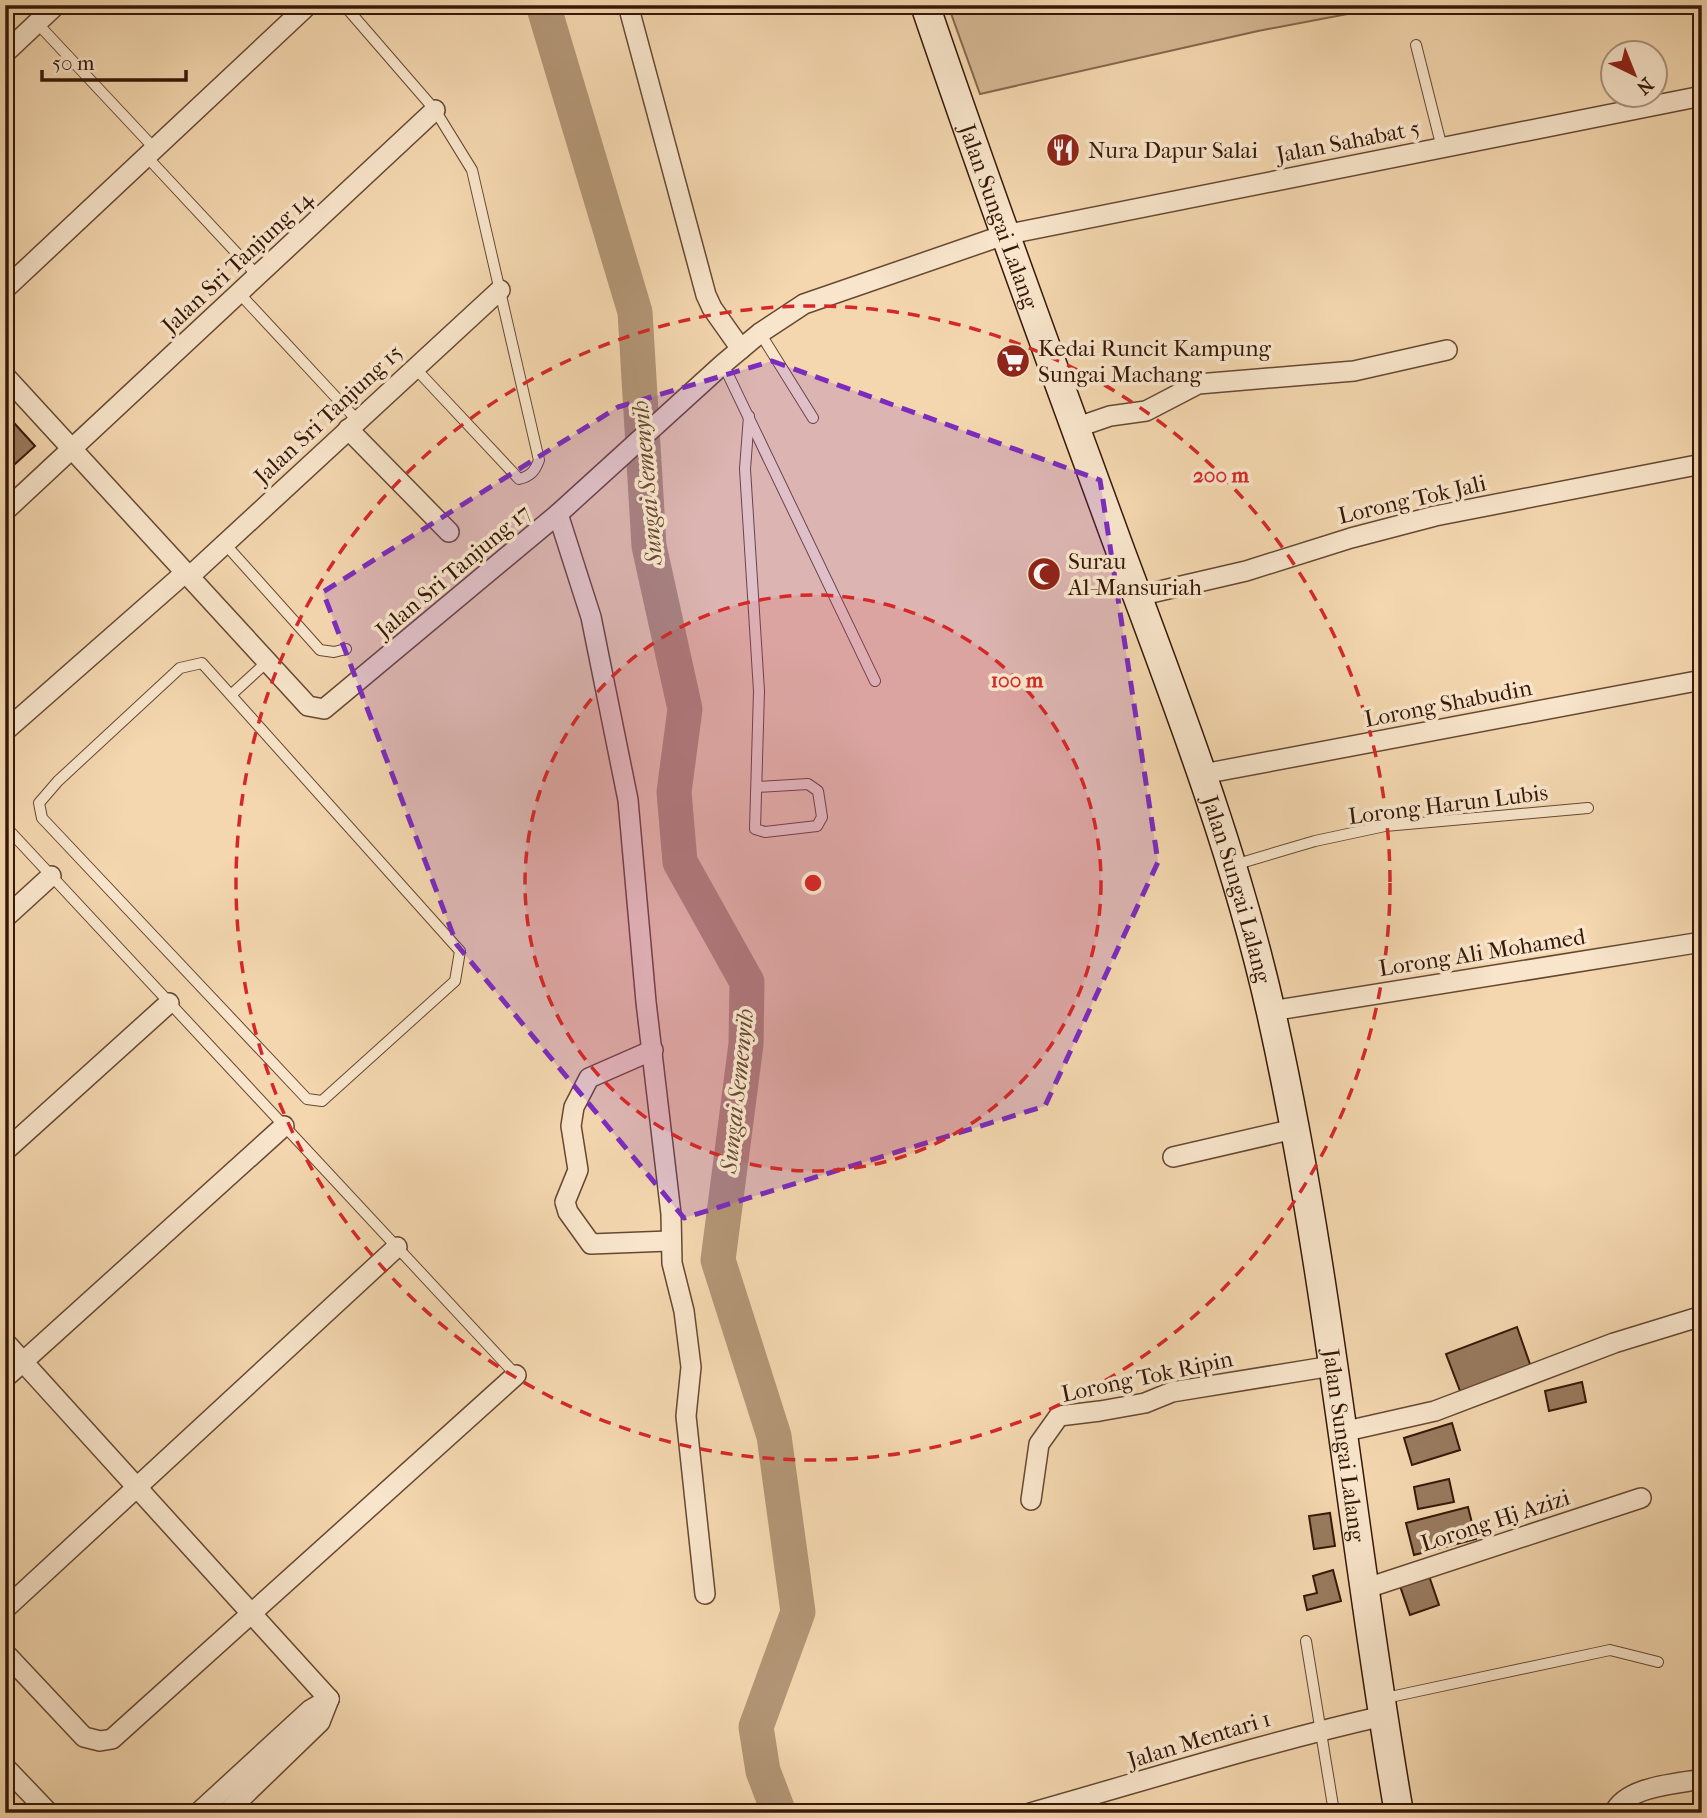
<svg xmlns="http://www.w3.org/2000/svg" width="1707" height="1818" viewBox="0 0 1707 1818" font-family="'IM FELL French Canon',serif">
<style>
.green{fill:#d4b793;stroke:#85684e;stroke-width:2}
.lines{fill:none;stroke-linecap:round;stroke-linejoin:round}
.river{stroke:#b39676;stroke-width:35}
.building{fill:#997b5f;stroke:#361808;stroke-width:2}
.lane-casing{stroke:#664832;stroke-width:12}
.street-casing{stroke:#664832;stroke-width:22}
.secondary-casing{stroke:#361808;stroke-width:31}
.lane{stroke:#f8e5cb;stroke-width:10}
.street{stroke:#f8e5cb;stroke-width:19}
.secondary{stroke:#f8e5cb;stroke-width:28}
.marked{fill:#7b2cbf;fill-opacity:0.2;stroke:#7b2cbf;stroke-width:5;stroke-dasharray:14 9;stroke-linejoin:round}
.ring{fill:none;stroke:#d62828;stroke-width:3.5;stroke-dasharray:12 9}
.labels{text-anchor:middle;stroke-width:7;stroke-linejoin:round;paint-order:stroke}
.street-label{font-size:23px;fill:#361808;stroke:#f8e5cb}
.poi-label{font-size:23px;fill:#361808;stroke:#f8e5cb;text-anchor:start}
.water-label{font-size:24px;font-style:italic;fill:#684a34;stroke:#f8e5cb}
.centre{fill:#d62828;stroke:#f8e5cb;stroke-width:3.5}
.ring-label{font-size:21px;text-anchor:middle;font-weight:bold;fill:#d62828;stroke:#f8e5cb;stroke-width:7;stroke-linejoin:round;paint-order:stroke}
</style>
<rect width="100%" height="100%" fill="#f4d7af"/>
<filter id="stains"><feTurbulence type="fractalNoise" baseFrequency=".00286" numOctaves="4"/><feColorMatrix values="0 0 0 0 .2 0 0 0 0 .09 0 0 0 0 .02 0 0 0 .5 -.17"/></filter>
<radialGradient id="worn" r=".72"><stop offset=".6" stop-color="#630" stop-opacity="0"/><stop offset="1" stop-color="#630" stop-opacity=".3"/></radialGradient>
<!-- green -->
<path class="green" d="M948,5H1395L1258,31L980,94Z"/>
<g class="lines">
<!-- river -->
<path class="river" d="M543,5L635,312L649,546L685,709L674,792L680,862L747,982L746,1044L718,1260L774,1436L798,1612L756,1727L763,1771L779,1813"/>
</g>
<!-- building -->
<g class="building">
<path d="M5,413L35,446L5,473Z"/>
<path d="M1517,1327L1532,1370L1462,1396L1446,1354Z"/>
<path d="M1582,1382L1586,1402L1549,1411L1545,1391Z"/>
<path d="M1452,1423L1460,1450L1412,1465L1404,1438Z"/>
<path d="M1449,1479L1454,1502L1418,1509L1414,1487Z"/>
<path d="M1468,1507L1476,1539L1414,1555L1406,1523Z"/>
<path d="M1330,1513L1335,1546L1314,1549L1309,1516Z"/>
<path d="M1333,1570L1341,1601L1307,1610L1304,1596L1317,1593L1313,1576Z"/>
<path d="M1429,1576L1439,1605L1410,1615L1400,1586Z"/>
</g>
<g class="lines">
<!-- lane casing -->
<g class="lane-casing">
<g id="lane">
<path d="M344,5L435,110L472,170L539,460C535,471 531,476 519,479L415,368"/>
<path d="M37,23L155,149"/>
<path d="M1416,45L1442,148"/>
<path d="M147,157L258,276"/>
<path d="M239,293L357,420"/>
<path d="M760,333L813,418"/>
<path d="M723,364L875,681"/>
<path d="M749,416L745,469L759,691L755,829L765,832L817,826L822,817L818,791L808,784L757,787"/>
<path d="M225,544L320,650L334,652L346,649"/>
<path d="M202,663L460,951L455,981L322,1101L307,1099L42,818L39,803L58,781L180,668Z"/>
<path d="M232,694L268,661"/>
<path d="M5,826L516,1375"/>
<path d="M1234,865L1315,841L1385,826L1588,808"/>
<path d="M1306,1641L1334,1812"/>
<path d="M1381,1699L1610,1650L1658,1662"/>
</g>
</g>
<!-- street casing -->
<g class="street-casing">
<g id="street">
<path d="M628,5L706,295L712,308L741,349"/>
<path d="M5,53L56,5"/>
<path d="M5,289L308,5"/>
<path d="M5,376L308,706L324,709L558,514L723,364L760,333L804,304L1004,235L1702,96"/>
<path d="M1075,428L1110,416L1146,411L1198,384L1354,371L1447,350"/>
<path d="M348,429L449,532"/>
<path d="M5,511L435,110"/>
<path d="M558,514L591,617L628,800L646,1002L671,1214L672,1263L684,1311L691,1367L686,1416L705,1594"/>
<path d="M190,576L500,290"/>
<path d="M1138,596L1246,571L1351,538L1435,516L1702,464"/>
<path d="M5,731L186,572"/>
<path d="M1203,774L1702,680"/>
<path d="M5,918L51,876"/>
<path d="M1271,1011L1702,942"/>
<path d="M653,1050L589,1078L574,1107L571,1126L578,1170L565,1202L568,1212L591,1244L669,1241"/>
<path d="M5,1151L169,1003"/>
<path d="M1173,1157L1294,1129"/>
<path d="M5,1342L329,1699"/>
<path d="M5,1378L284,1126"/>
<path d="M1342,1432L1435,1411L1614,1343L1702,1316"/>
<path d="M1031,1500L1039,1444L1059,1416L1100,1411L1145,1403L1172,1392L1332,1366"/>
<path d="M1364,1589L1641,1498"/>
<path d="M5,1609L397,1247"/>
<path d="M5,1653L84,1737L100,1741L112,1739L516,1375"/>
<path d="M5,1767L49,1813"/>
<path d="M5,1811L7,1813"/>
<path d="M198,1813L310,1710L329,1699"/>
<path d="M226,1813L320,1722L329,1699"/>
<path d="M1030,1813C1147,1780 1264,1743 1383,1716"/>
<path d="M1614,1813C1626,1786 1676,1784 1702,1779"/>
</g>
</g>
<!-- secondary casing -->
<g class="secondary-casing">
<g id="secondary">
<path id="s1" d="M925,5C987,187 1053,367 1119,547C1176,700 1235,852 1271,1012C1330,1276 1353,1547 1399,1813"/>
</g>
</g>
<!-- lane -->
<use href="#lane" class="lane"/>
<!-- street -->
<use href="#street" class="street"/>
<!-- secondary -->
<use href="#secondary" class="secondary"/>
</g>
<!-- marked area -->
<path class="marked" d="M772,361L1100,480L1158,862L1045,1106L684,1218L457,945L323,592L618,407Z"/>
<!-- distance rings -->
<circle cx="813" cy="883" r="288" fill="#d62828" fill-opacity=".12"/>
<g class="ring">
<circle cx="813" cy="883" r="288"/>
<circle cx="813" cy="883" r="577"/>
</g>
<!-- icons -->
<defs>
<g id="restaurant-disc" transform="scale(1.75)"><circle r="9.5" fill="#8f2418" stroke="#f8e5cb"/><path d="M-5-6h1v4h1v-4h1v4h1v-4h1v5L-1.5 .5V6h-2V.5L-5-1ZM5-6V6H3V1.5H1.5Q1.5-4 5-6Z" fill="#fff"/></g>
<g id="supermarket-disc" transform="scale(1.75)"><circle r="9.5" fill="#8f2418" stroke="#f8e5cb"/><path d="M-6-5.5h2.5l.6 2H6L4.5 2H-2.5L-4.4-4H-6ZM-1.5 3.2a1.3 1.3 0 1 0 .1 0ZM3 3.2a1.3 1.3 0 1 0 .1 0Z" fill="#fff"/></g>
<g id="mosque-disc" transform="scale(1.75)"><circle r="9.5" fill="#8f2418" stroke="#f8e5cb"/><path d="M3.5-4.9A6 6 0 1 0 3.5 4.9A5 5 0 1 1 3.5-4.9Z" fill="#fff"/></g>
</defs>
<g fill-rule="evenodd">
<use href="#restaurant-disc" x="1063" y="150"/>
<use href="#supermarket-disc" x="1013" y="361"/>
<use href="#mosque-disc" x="1044" y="574"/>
</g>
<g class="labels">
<!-- street labels -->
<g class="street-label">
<text transform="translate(1348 141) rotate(-11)" y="8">Jalan Sahabat 5</text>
<text dy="8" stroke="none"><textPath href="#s1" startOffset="224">Jalan Sungai Lalang</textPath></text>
<text transform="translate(237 262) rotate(-43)" y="8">Jalan Sri Tanjung 14</text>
<text transform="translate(328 414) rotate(-43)" y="8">Jalan Sri Tanjung 15</text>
<text transform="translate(1412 499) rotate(-13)" y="8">Lorong Tok Jali</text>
<text transform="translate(453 571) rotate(-40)" y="8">Jalan Sri Tanjung 17</text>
<text transform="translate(1448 703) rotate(-11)" y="8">Lorong Shabudin</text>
<text transform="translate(1448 804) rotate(-7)" y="8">Lorong Harun Lubis</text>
<text dy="8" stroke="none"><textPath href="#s1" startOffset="938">Jalan Sungai Lalang</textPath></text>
<text transform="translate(1482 952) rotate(-9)" y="8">Lorong Ali Mohamed</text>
<text transform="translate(1147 1376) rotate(-12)" y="8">Lorong Tok Ripin</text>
<text dy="8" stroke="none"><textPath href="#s1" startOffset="1505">Jalan Sungai Lalang</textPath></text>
<text transform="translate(1495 1520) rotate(-18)" y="8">Lorong Hj Azizi</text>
<text transform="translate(1199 1739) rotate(-17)" y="8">Jalan Mentari 1</text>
</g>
<!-- poi labels -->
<g class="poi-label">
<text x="1088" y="158">Nura Dapur Salai</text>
<text x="1038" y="356">Kedai Runcit Kampung<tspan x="1038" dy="26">Sungai Machang</tspan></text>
<text x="1068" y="569">Surau<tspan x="1068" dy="26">Al-Mansuriah</tspan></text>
</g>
<!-- water labels -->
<g class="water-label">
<text transform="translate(647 483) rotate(-95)" y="8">Sungai Semenyih</text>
<text transform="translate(737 1091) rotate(-84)" y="8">Sungai Semenyih</text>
</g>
</g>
<circle cx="813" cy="883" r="10" class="centre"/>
<g class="ring-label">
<text x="1221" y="482">200 m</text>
<text x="1017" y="687">100 m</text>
</g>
<!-- margin -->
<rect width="1707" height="1818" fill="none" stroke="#f4d7af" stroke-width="28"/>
<rect x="7" y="7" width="1693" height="1804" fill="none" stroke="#361808" stroke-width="3.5"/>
<rect x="14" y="14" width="1679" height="1790" fill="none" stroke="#361808" stroke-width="2"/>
<!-- north arrow -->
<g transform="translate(1634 74) rotate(137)"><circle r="33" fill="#f8e5cb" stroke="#aa937d" stroke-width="2"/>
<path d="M0-5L12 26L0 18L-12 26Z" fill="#8f2418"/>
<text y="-10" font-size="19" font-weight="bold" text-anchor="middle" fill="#361808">N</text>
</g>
<!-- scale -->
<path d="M42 70v10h144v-10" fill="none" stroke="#361808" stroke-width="3.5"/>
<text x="52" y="70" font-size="21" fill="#361808" stroke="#f8e5cb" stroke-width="5" paint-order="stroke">50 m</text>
<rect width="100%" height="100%" filter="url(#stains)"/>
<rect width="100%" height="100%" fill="url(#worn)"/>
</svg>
